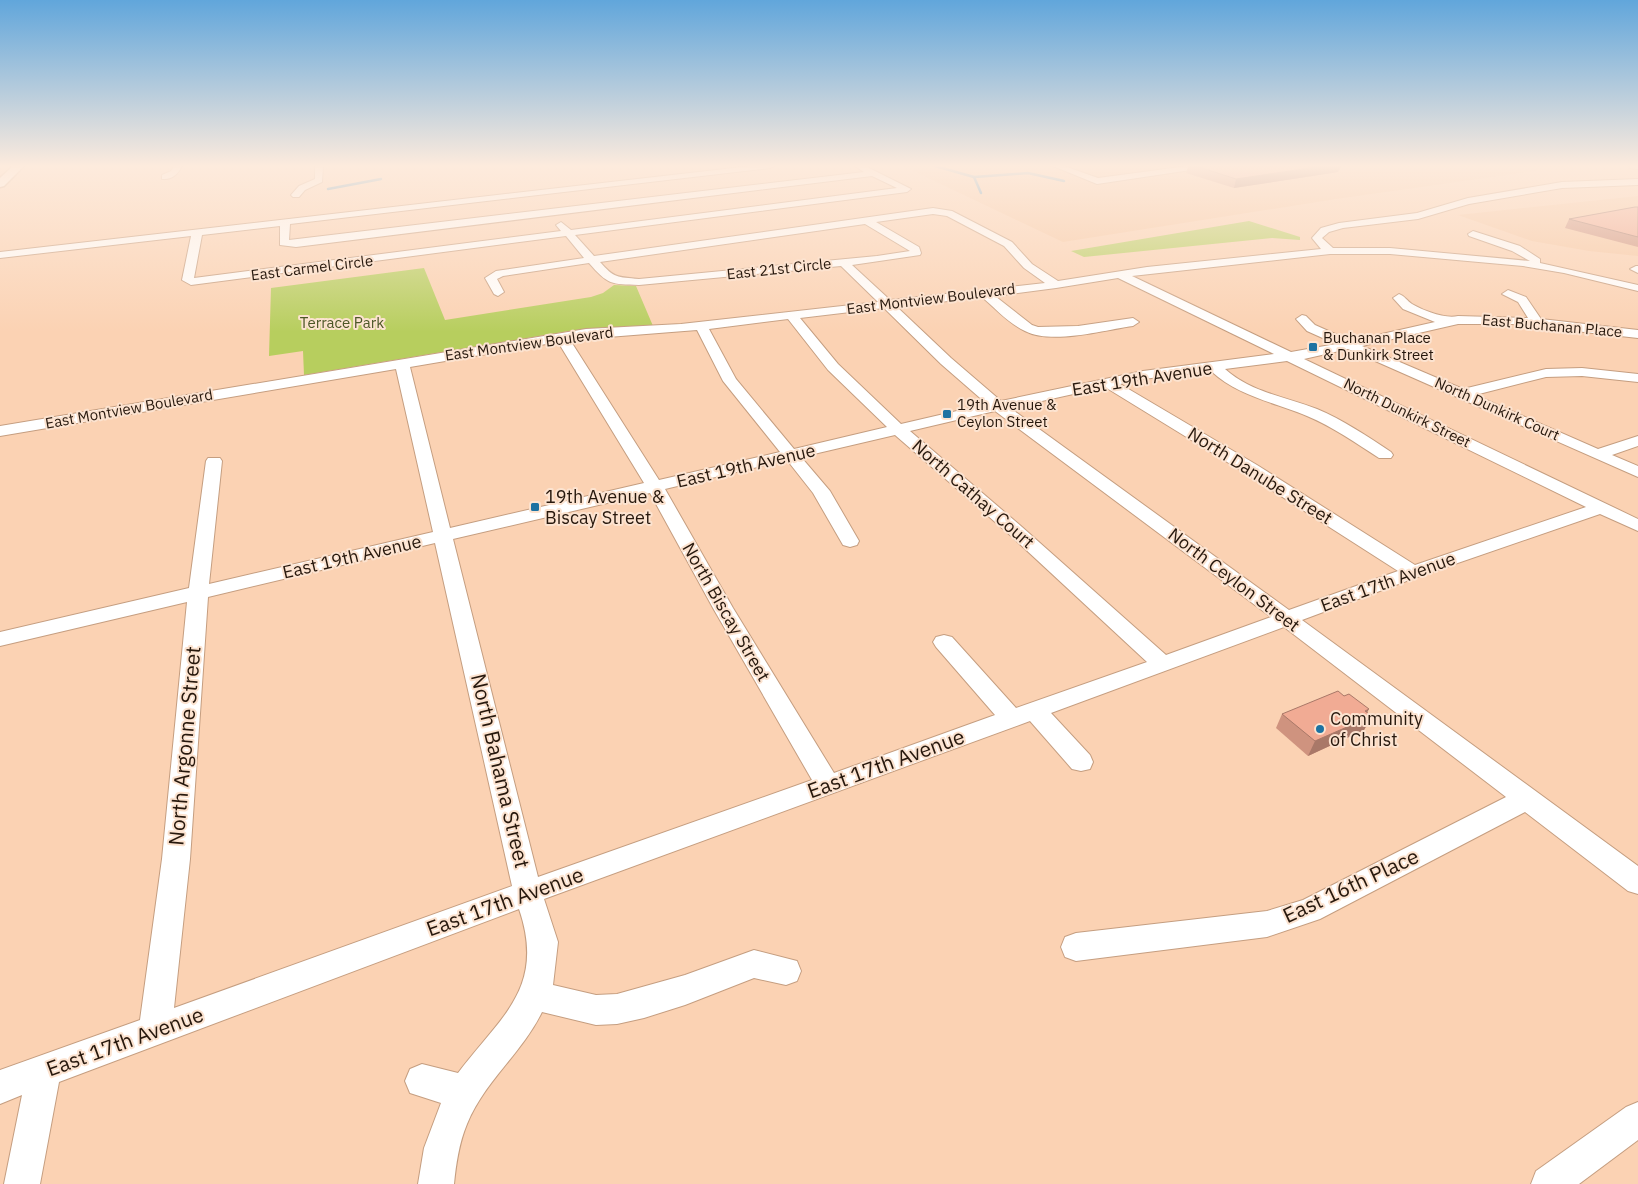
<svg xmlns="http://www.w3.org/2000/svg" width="1638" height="1184" viewBox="0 0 1638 1184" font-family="'IBM Plex Sans',sans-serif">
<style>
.built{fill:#f7c8a3}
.green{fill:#b7ce5e}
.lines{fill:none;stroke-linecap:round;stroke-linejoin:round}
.stream{stroke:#3791c8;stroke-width:2.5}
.minor-casing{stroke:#c59e80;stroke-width:2}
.major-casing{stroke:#c59e80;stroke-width:3}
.minor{fill:#fff;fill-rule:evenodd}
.major{fill:#fff;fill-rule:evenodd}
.wall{fill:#cf937f}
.shaded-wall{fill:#a97868}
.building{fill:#f1ab94;stroke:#a97868}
.poi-dot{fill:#1d72a2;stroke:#fce3d0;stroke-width:2}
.labels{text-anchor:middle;stroke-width:4;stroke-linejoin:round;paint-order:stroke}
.far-street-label{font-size:15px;fill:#27180d;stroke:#fce3d0}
.far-park-label{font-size:15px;fill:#4c5727;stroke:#fce3d0}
.far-poi-label{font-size:15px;fill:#27180d;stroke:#fce3d0;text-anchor:start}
.street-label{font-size:18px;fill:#27180d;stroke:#fce3d0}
.poi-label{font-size:18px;fill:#27180d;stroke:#fce3d0;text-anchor:start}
.near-street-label{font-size:21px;fill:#27180d;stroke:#fce3d0}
</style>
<rect width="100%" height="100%" fill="#fbd2b3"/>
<!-- built -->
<g class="built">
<path d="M903,166H1571L1336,199L1063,242Z"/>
<path d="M1638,196V256L1589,251L1532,241L1458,215Z"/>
</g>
<!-- green -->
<g class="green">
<path d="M1249,221L1300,237V240L1272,238L1084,257L1071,251Z"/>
<path d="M424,268L445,320L591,297L603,293L614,285L636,286L653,326L575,330L304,375L303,351L269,356L271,288Z"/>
</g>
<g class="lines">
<!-- stream -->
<g class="stream">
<path d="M935,166L974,177L1028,173L1064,181"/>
<path d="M974,177L981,193"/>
<path d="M328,189L381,179"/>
</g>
<!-- minor casing -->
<g class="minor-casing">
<g id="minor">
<path d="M174,166H182C178,174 172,180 162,179V175L171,171Z"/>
<path d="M315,166H323L322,182L305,190L299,197H293L291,195L299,186L315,179Z"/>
<path d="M751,166H774L770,168L290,224L289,240L864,172L855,166H865L911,189L907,192L575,235L594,256L933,208L952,211L1012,242L1032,264L1058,281L1147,267L1321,249L1312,238L1321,228L1339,223L1417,213L1468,198L1562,182L1638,179V185L1562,188L1469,204L1418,219L1343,228L1329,232L1322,238L1333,248H1390L1530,261L1512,251L1469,236L1468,234L1473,231L1520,246L1540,259V263L1638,285V291L1564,273L1523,266L1390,254H1330L1132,276L1291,352L1336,344L1307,331L1296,319L1302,315L1306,316L1315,325L1351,341L1435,322L1403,309L1393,298L1399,294C1405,296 1407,301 1412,304C1424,311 1445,319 1458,316L1528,318L1518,302L1502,294L1508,290L1526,297L1541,319L1638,330V338L1512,324H1458L1362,346L1463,389L1546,369L1582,368L1638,374V382L1582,376L1546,377L1475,395L1598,449L1638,436V446L1612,455L1638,466V477L1348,349L1304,359L1638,519V531L1600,514L1420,576L1302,620L1638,866V894L1628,891L1525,812L1320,919L1267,937L1076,961L1065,957L1061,947L1065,937L1076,933L1267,911L1303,900L1506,797L1284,627L1051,713L1090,755L1093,762L1090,769L1081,771L1072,769L1030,721L544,899L558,942L553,985L596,995L617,994L685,975L754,950L797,961L801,971L797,981L786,985L754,978L685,1005L644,1018L617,1024L596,1025L542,1012C522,1053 484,1082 467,1124C459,1143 456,1164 454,1184H418L424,1148L441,1103L410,1093L405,1081L410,1069L422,1064L458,1073C501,1016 546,988 519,909L59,1082L40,1184H4L22,1095L0,1104V1070L140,1020L162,859L187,602L0,646V632L189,588L206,461L208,458H220L222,461L209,584L433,532L396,369L0,436V426L586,329L681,324L878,302L841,266L639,285C611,284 608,285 589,263L503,276L497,279L504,292L498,296L494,294L485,278L496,271L584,258L566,236L191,285L182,280L191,236L0,258V252ZM872,176L897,188L571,230L561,222L556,225L561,231L194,278L202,235L280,226V245L296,247ZM933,214L947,216L1004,246L1024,268L1045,283L890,300L852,265L920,255L921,253L919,247L876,222ZM865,224L910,251L877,256L639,279C617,277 614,278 600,262ZM1118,278L1274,354L1143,371L1001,401L951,358L897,307L982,297C995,308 1009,324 1025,331C1052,345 1104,330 1133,326L1139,322L1133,318L1078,326L1038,327L1032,325L995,296L1056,288ZM884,308L941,364L987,404L901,424L838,364L800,318ZM788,319L828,370L887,427L794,449L736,379L709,329ZM697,330L723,381L780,452L659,480L570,340ZM558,342L644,483L450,528L410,367ZM1287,361L1586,507L1415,565L1257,465L1120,384L1143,379L1211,371C1238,396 1273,402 1307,416C1333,427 1356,443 1379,458H1391L1393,455L1391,452C1367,436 1343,420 1317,409C1286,397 1250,392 1225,369ZM1105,387L1245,473L1398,571L1289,610L1010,408ZM995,411L1271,617L1166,655L1022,527L910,431ZM895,435L1010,535L1147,662L1016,708L952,637L944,635L936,637L933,642L936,647L995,715L834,773L733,608L665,489L787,460L813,493L843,545L850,547L857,545L859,541L830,491L801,457ZM650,493L713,608L812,780L538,877L453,539ZM435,543L512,886L174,1008L190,859L208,597Z"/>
<path d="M1053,166H1064L1098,178L1188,166H1208L1204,168L1097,184Z"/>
<path d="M1629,166H1638V169L1630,168Z"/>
<path d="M1636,266H1638V273L1630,269Z"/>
<path d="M1638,1102V1140L1579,1184H1531L1536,1171L1626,1107Z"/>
</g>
</g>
<!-- major casing -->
<g class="major-casing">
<path id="major" d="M13,166H24L4,186L0,187V178Z"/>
</g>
<!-- minor -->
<use href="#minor" class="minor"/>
<!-- major -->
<use href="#major" class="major"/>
</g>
<!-- wall -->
<g class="wall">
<path d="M1188,166H1341L1338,172L1234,188L1186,173Z"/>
<path d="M1638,207V247L1565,228L1569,219Z"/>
<path d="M1367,713L1372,716L1364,730L1308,756L1276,728L1282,714Z"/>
</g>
<!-- shaded-wall -->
<g class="shaded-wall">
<path d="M1323,166H1341L1338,172L1234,188L1236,179Z"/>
<path d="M1369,709L1363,720L1372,716L1364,730L1308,756L1315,741L1365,711Z"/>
</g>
<!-- building -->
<g class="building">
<path d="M1196,166H1323L1236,179Z"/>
<path d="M1635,207H1638V237L1569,219Z"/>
<path d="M1338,691L1344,696L1349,694L1369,709L1365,711L1372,716L1315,741L1282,714Z"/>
</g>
<!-- sky -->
<linearGradient id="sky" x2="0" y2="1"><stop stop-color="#61a6db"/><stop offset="0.5" stop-color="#fdebdd"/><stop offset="1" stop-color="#fdebdd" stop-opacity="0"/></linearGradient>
<rect width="1638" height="332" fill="url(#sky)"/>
<!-- markers -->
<g class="poi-dot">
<rect x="1308" y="342" width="10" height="10" rx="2.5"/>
<rect x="942" y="409" width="10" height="10" rx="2.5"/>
<rect x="530" y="502" width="10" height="10" rx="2.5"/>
<circle cx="1320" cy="729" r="5"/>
</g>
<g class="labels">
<!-- far-street labels -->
<g class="far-street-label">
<text transform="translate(312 268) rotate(-7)" y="5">East Carmel Circle</text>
<text transform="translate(779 269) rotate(-6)" y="5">East 21st Circle</text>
<text transform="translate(931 299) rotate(-7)" y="5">East Montview Boulevard</text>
<text transform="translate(1552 326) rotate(5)" y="5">East Buchanan Place</text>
<text transform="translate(529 344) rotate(-8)" y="5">East Montview Boulevard</text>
<text transform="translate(129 409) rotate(-10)" y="5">East Montview Boulevard</text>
<text transform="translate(1497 409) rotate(24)" y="5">North Dunkirk Court</text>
<text transform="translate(1407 413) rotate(26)" y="5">North Dunkirk Street</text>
</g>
<!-- far-park labels -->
<g class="far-park-label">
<text x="342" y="328">Terrace Park</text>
</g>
<!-- far-poi labels -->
<g class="far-poi-label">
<text x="1323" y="343">Buchanan Place<tspan x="1323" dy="17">&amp; Dunkirk Street</tspan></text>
<text x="957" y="410">19th Avenue &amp;<tspan x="957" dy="17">Ceylon Street</tspan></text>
</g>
<!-- street labels -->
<g class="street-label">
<text transform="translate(1142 379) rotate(-9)" y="6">East 19th Avenue</text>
<text transform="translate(746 466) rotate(-13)" y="6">East 19th Avenue</text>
<text transform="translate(1260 476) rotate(32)" y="6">North Danube Street</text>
<text transform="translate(973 494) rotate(41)" y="6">North Cathay Court</text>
<text transform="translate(352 557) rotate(-13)" y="6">East 19th Avenue</text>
<text transform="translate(1234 580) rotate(37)" y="6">North Ceylon Street</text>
<text transform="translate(1388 582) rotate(-20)" y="6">East 17th Avenue</text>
<text transform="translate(726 612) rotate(60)" y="6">North Biscay Street</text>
</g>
<!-- poi labels -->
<g class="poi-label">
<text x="545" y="503">19th Avenue &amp;<tspan x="545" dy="21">Biscay Street</tspan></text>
<text x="1330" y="725">Community<tspan x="1330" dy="21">of Christ</tspan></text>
</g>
<!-- near-street labels -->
<g class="near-street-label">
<text transform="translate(185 746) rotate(-85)" y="7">North Argonne Street</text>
<text transform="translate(886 764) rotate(-20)" y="7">East 17th Avenue</text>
<text transform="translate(500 771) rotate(77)" y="7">North Bahama Street</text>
<text transform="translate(1351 886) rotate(-25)" y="7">East 16th Place</text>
<text transform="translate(505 902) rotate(-20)" y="7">East 17th Avenue</text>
<text transform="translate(125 1042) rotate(-20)" y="7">East 17th Avenue</text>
</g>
</g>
</svg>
